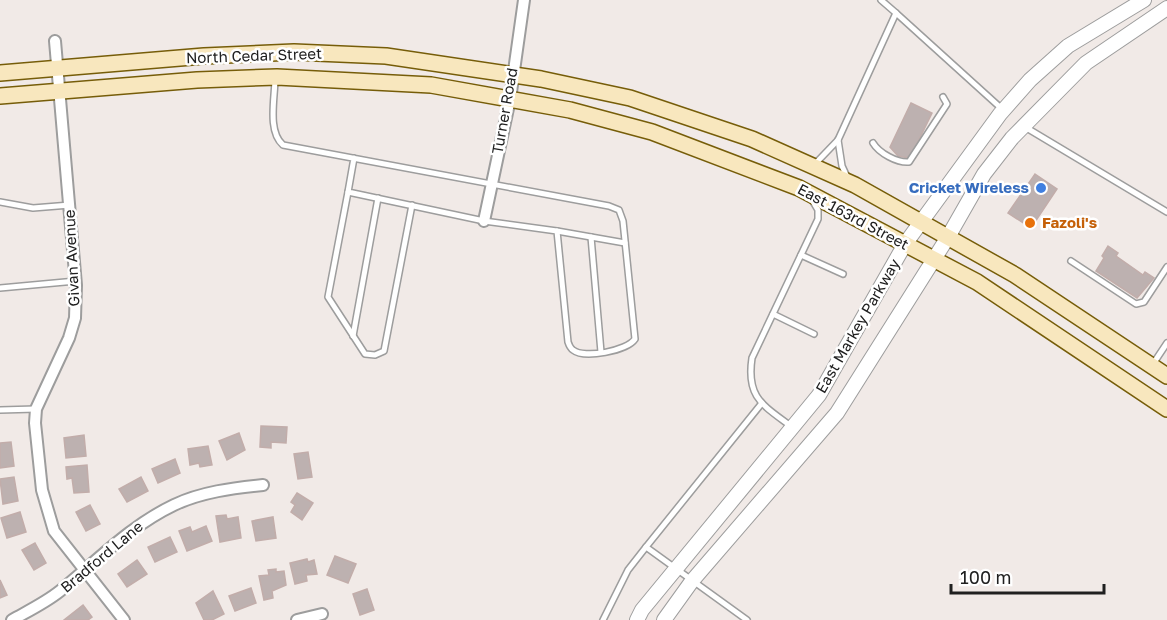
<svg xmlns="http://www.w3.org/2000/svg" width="1167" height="620" viewBox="0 0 1167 620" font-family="'Golos Text',sans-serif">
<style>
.building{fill:#bdb1b0;stroke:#c2adaa;stroke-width:1.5}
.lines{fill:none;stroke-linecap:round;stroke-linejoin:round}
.service-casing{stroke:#9d9d9d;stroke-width:8}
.minor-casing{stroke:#9d9d9d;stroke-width:14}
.tertiary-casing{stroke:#9d9d9d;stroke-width:16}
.secondary-casing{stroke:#765d09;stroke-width:18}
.service{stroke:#fff;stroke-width:5}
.minor{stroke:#fff;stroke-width:10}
.tertiary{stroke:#fff;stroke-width:14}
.secondary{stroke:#f8e7be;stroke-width:15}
.shop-dot{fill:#3f7fe0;stroke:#fff;stroke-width:2}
.food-dot{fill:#e8710a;stroke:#fff;stroke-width:2}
.labels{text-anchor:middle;stroke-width:5;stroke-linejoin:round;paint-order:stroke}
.street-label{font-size:15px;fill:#202020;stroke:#fff}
.shop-label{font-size:15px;font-weight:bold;fill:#366cbe;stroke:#fff;text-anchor:end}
.food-label{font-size:15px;font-weight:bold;fill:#c56008;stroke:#fff;text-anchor:start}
</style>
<rect width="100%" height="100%" fill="#f1eae7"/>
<!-- building -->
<g class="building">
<path d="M911,103L932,113L910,158L903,157L898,156L890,147Z"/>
<path d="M1035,174L1057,189L1031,228L1008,213Z"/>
<path d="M1108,246L1118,253L1116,256L1143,275L1145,272L1154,278L1137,298L1096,271L1104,258L1102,256Z"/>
<path d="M261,426L287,427L286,443L271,442V448L260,447Z"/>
<path d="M239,433L245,450L227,460L219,441Z"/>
<path d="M84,435L86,456L66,458L64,438Z"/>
<path d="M11,442L14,466L0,468V443Z"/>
<path d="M208,446L212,465L200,467L199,463L190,465L188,449Z"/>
<path d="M308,452L312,477L298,479L294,454Z"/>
<path d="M175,459L180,473L158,483L152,469Z"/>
<path d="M87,465L89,492L74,493L72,478L67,479L66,467Z"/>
<path d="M14,477L18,501L3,504L0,479Z"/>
<path d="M141,477L148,491L127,502L119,489Z"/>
<path d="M297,493L313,503L302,520L291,512L295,505L291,502Z"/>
<path d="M90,505L100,524L86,531L76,512Z"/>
<path d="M20,512L26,532L7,538L1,518Z"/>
<path d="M226,515L227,519L238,517L241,538L220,542L216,516Z"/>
<path d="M273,517L276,538L256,541L252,521Z"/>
<path d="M206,526L212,541L187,551L179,531L190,527L192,532Z"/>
<path d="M170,537L177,552L155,562L148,547Z"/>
<path d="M35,543L46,563L34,570L22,550Z"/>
<path d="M335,556L356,564L348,583L327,575Z"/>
<path d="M307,559L308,562L314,560L317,574L306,575L307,581L295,584L290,563Z"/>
<path d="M137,560L147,574L127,587L118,574Z"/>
<path d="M276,569V572L284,571L286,585L272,591L273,598L264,600L259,576L269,575L268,570Z"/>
<path d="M0,580L7,595L0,598Z"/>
<path d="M251,588L256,603L235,611L229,596Z"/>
<path d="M367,589L374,610L360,615L353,594Z"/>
<path d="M213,591L224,614L212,620H204L196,603Z"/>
<path d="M83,605L92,617L88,620H64Z"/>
</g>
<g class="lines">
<!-- service casing -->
<g class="service-casing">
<g id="service">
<path d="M881,0L896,13"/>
<path d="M275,78C275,98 267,131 283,145L609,206L619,210L623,221L635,339C627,351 584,359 573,350C570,348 569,345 568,342L557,231L484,221L348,192L354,158"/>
<path d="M1025,127L1167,212"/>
<path d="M838,140L842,166L848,179"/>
<path d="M873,143C879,153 897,163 909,162L947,104L943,97"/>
<path d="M814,165L838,140L896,13L1002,109"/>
<path d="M348,192L328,297L365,354L375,355L384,351L412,205"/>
<path d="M0,202L33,208L70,205"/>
<path d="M557,231L625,243"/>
<path d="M591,237L601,352"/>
<path d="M801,255L843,274"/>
<path d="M1071,261L1136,304L1144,302L1167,267"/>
<path d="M0,288L76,281"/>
<path d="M773,314L814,334"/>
<path d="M353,336L378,198"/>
<path d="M1153,364L1167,343"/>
<path d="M0,410L36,409"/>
<path d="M792,427C763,405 746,398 752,358L818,219V210L812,200"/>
<path d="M603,620L628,570L646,547"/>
<path d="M747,620L646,547L762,403"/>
</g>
</g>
<!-- minor casing -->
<g class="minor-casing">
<g id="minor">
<path d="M55,41L76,285L75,318L69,338L36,409L35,423L42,490L54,531L124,620"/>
<path d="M484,221L510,99L524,0"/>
<path d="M12,620C28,611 45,603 60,591C97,561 130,526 174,505C201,492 233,488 263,485"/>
<path d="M297,620L322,614"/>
</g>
</g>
<!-- tertiary casing -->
<g class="tertiary-casing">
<g id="tertiary">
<path d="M637,620L642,610L819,395L905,244L1000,114L1030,80L1068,46L1144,0"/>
<path d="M664,620L692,581L837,413L948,237L984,174L1012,138L1086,63L1167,8"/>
</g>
</g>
<!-- secondary casing -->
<g class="secondary-casing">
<g id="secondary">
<path d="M0,73L204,56L294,52L386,56L541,79L630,98L752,139L855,185L1015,275L1167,376"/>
<path d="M0,96L197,80L277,77L431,85L570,110L652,132L799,188L977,282L1167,409"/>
</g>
</g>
<!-- service -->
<use href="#service" class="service"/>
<!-- minor -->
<use href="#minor" class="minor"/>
<!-- tertiary -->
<use href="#tertiary" class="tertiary"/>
<!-- secondary -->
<use href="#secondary" class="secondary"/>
</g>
<!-- markers -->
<circle class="shop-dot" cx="1041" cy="188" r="6"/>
<circle class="food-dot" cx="1030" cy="223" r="6"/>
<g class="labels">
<!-- street labels -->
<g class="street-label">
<text transform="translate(254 56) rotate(-2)" y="5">North Cedar Street</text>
<text transform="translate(505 111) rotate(-80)" y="5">Turner Road</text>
<text transform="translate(853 217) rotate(28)" y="5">East 163rd Street</text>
<text transform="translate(72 258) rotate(-93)" y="5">Givan Avenue</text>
<text transform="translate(858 326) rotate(-60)" y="5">East Markey Parkway</text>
<text transform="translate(102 557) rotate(-40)" y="5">Bradford Lane</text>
</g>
<!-- shop labels -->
<g class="shop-label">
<text x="1029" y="193">Cricket Wireless</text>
</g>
<!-- food labels -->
<g class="food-label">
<text x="1042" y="228">Fazoli's</text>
</g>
</g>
<!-- scale -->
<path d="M951 584v9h153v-9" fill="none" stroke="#202020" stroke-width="3"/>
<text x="960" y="584" font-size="18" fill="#202020" stroke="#ffffff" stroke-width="4.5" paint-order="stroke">100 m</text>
</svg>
